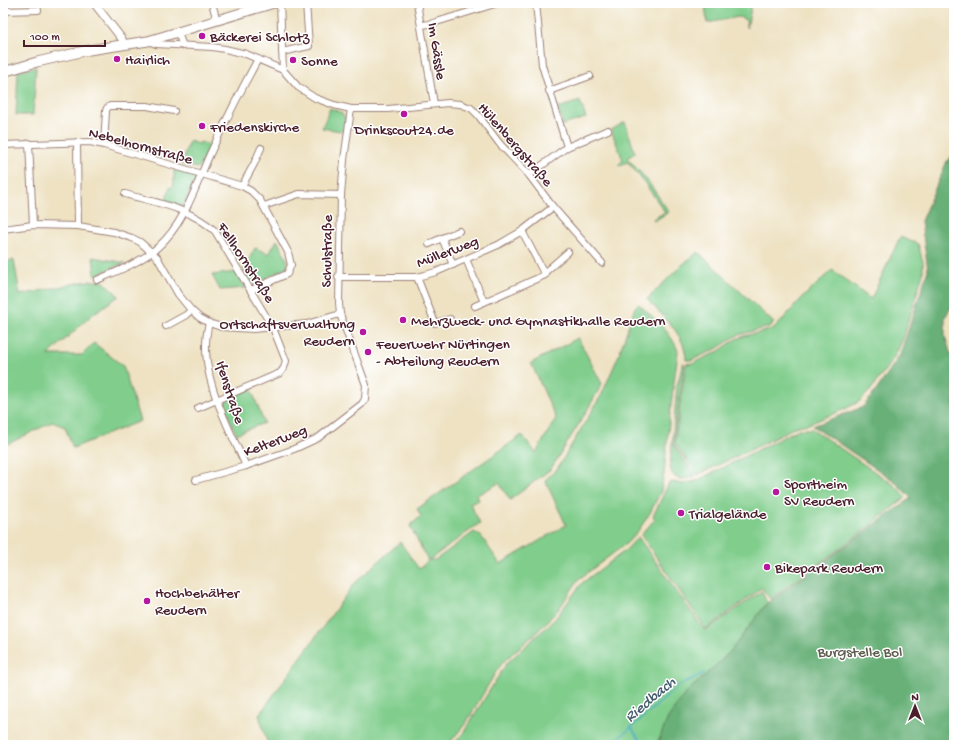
<svg xmlns="http://www.w3.org/2000/svg" width="957" height="748" viewBox="0 0 957 748" font-family="'Gochi Hand',sans-serif">
<style>
.green{fill:#80cd8c;stroke:#65765c}
.forest{fill:#68b078;stroke:#596852}
.lines{fill:none;stroke-linecap:round;stroke-linejoin:round}
.stream{stroke:#42a7c2;stroke-width:1.5}
.minor-casing{stroke:#9c8077;stroke-width:8}
.tertiary-casing{stroke:#9c8077;stroke-width:9}
.primary-casing{stroke:#9c8077;stroke-width:11}
.minor{stroke:#fff;stroke-width:6}
.tertiary{stroke:#fff;stroke-width:7}
.primary{stroke:#fff;stroke-width:9}
.poi-dot{fill:#b5179e;stroke:#fff;stroke-width:1.5}
.labels{text-anchor:middle;stroke-width:3;stroke-linejoin:round;paint-order:stroke}
.poi-label{font-size:15px;fill:#4a1f2b;stroke:#fff;text-anchor:start}
.street-label{font-size:15px;fill:#4a1f2b;stroke:#fff}
.park-label{font-size:15px;fill:#5d5c4d;stroke:#fff}
.water-label{font-size:16px;font-style:italic;fill:#465c6f;stroke:#fff}
</style>
<rect width="100%" height="100%" fill="#fff"/>
<filter id="ink" filterUnits="userSpaceOnUse"><feTurbulence type="fractalNoise" baseFrequency=".025" numOctaves="2"/><feDisplacementMap in="SourceGraphic" scale="8" xChannelSelector="R" yChannelSelector="G"/><feConvolveMatrix kernelMatrix="1 2 1 2 8 2 1 2 1" color-interpolation-filters="sRGB"/></filter>
<filter id="wash" filterUnits="userSpaceOnUse"><feTurbulence type="fractalNoise" baseFrequency=".012" numOctaves="4" result="noise"/><feDisplacementMap in="SourceGraphic" scale="16" xChannelSelector="R" yChannelSelector="G"/><feGaussianBlur stdDeviation="0.9" result="paint"/><feColorMatrix in="noise" values="0 0 0 0 0 0 0 0 0 0 0 0 0 0 0 0 0 1.4 0 .05"/><feComposite in="paint" operator="in"/></filter>
<g filter="url(#wash)">
<rect width="100%" height="100%" fill="#eee2c3"/>
<!-- green -->
<g class="green">
<path d="M705,3H752L747,28V21L742,18L738,17L707,23Z"/>
<path d="M36,67L33,115H16L18,71Z"/>
<path d="M580,101L586,118L563,125L558,108Z"/>
<path d="M330,108C343,113 347,114 345,129L341,131L322,128Z"/>
<path d="M625,122L635,153L627,158L647,180L669,212L654,221L653,219L665,212L644,182L628,162L619,166L618,165L623,160L611,130Z"/>
<path d="M189,141L199,144L200,142L210,145L200,166L197,168L181,165Z"/>
<path d="M174,169L194,176L195,181L184,205L182,207L165,203L170,187L172,188L174,183Z"/>
<path d="M900,237L918,244L923,262V273L903,339L895,356L870,391L860,401L845,409L809,424L797,426L765,443L697,475L676,445L675,441L686,364L693,363L719,351L736,339L744,336L774,329L801,299L832,270L871,299Z"/>
<path d="M277,240L288,261L287,267L256,284C249,283 246,275 243,270L255,248L269,254Z"/>
<path d="M698,252L774,323L769,327L738,335L716,349L692,360H686C686,335 663,317 647,299L681,266Z"/>
<path d="M93,257L125,263L95,275Z"/>
<path d="M14,260L20,295L87,281H103L119,296L93,314L48,355H82L94,343L123,366L140,421L73,448L65,427L52,422L8,444L3,433V262Z"/>
<path d="M236,272L246,288L220,290L212,275Z"/>
<path d="M639,304C653,318 671,331 678,351L670,413L664,473L661,491L650,513L638,531L627,543L579,579L558,610L536,633L506,659L497,670L466,723L448,745H268L259,715L354,584L400,542L419,569L428,561L410,526L421,516L417,509L522,435L536,453L556,418L531,363L578,338L602,384L585,414L551,469L510,500L499,483L477,495L479,500L470,504L480,523L429,560H435L474,532L481,536L500,564L566,525L545,480L557,469L602,394L618,357L635,307Z"/>
<path d="M683,363H684V367L674,438V445L695,476C683,480 673,482 670,467L677,386Z"/>
<path d="M251,388L264,423L236,434L224,405L225,399Z"/>
<path d="M799,429H812L894,485L906,497L858,535L770,599L762,588L706,629L641,535L655,519L653,516L669,483L673,482L682,484L696,481Z"/>
<path d="M638,537L705,631L762,591L767,603L730,652L685,694L668,718L657,745H452L462,735L506,664L555,619L582,583L626,550Z"/>
</g>
<!-- forest -->
<path class="forest" d="M954,154V303L945,317V336L952,358H954V745H657L668,718L685,694L730,652L767,603L911,498L893,480L813,426L863,407L876,391L900,355L928,270L921,221L947,161Z"/>
<g class="lines">
<!-- stream -->
<g class="stream">
<path d="M3,370H4"/>
<path d="M631,727L643,745"/>
<path d="M611,745L680,685L704,673"/>
</g>
</g>
</g>
<g filter="url(#ink)">
<g class="lines">
<!-- minor casing -->
<g class="minor-casing">
<g id="minor">
<path d="M212,3L217,21"/>
<path d="M280,3L283,70"/>
<path d="M417,3L434,104"/>
<path d="M536,3L542,65L567,147"/>
<path d="M3,11L38,10"/>
<path d="M421,25L430,24L498,3"/>
<path d="M178,33L183,46"/>
<path d="M148,41L156,44L212,47L225,49L246,54L283,70L298,87L315,98L334,105L351,109H388L448,103L460,104L471,108L478,115L499,143L529,175L553,207L602,263"/>
<path d="M282,52L309,46L306,3"/>
<path d="M549,91L590,76"/>
<path d="M77,142L78,226"/>
<path d="M29,143L33,225"/>
<path d="M3,145L90,142L104,145L242,186L251,191L260,200L288,252L291,265L287,274L251,290"/>
<path d="M104,145L106,111L107,108L110,106H147L174,111"/>
<path d="M529,175L567,147L608,130"/>
<path d="M242,186L254,164L261,148"/>
<path d="M125,194C157,203 190,208 215,231L273,328L286,361L284,368L280,373L198,408"/>
<path d="M264,206L299,194L341,195"/>
<path d="M3,229L33,225L78,226L114,232L132,238L140,242L157,257L178,294L191,310L200,318L209,323L221,327L253,329L307,324L340,314"/>
<path d="M442,238L459,231"/>
<path d="M429,244L442,238L453,265"/>
<path d="M466,259L484,302"/>
<path d="M544,273L568,252"/>
<path d="M338,277H417L436,272L498,245L522,231L553,207"/>
<path d="M417,277L435,323L450,319"/>
<path d="M97,280C118,271 141,262 158,247C185,223 196,185 210,154C225,122 241,90 258,59"/>
<path d="M475,306L545,275L522,231"/>
<path d="M209,323C196,370 227,424 246,466"/>
<path d="M166,326L186,315L191,310"/>
<path d="M196,480L246,466L294,449L318,438L362,404L365,399L366,385L340,314L339,303L341,195L344,160L351,109"/>
</g>
</g>
<!-- tertiary casing -->
<g class="tertiary-casing">
<path id="tertiary" d="M94,3L122,39L124,45"/>
</g>
<!-- primary casing -->
<g class="primary-casing">
<path id="primary" d="M3,72L37,62L89,50L148,41L274,3"/>
</g>
<!-- minor -->
<use href="#minor" class="minor"/>
<!-- tertiary -->
<use href="#tertiary" class="tertiary"/>
<!-- primary -->
<use href="#primary" class="primary"/>
</g>
</g>
<!-- markers -->
<g class="poi-dot">
<circle cx="202" cy="36" r="4"/>
<circle cx="117" cy="59" r="4"/>
<circle cx="293" cy="60" r="4"/>
<circle cx="404" cy="114" r="4"/>
<circle cx="202" cy="126" r="4"/>
<circle cx="403" cy="320" r="4"/>
<circle cx="363" cy="332" r="4"/>
<circle cx="368" cy="352" r="4"/>
<circle cx="776" cy="492" r="4"/>
<circle cx="681" cy="513" r="4"/>
<circle cx="767" cy="567" r="4"/>
<circle cx="147" cy="601" r="4"/>
</g>
<g class="labels">
<!-- poi labels -->
<g class="poi-label">
<text x="210" y="41">Bäckerei Schlotz</text>
<text x="125" y="64">Hairlich</text>
<text x="301" y="65">Sonne</text>
<text x="210" y="131">Friedenskirche</text>
<text x="404" y="134" text-anchor="middle">Drinkscout24.de</text>
<text x="411" y="325">Mehrzweck- und Gymnastikhalle Reudern</text>
<text x="355" y="328" text-anchor="end">Ortschaftsverwaltung<tspan x="355" dy="17">Reudern</tspan></text>
<text x="376" y="348">Feuerwehr Nürtingen<tspan x="376" dy="17">- Abteilung Reudern</tspan></text>
<text x="784" y="488">Sportheim<tspan x="784" dy="17">SV Reudern</tspan></text>
<text x="689" y="518">Trialgelände</text>
<text x="775" y="572">Bikepark Reudern</text>
<text x="155" y="597">Hochbehälter<tspan x="155" dy="17">Reudern</tspan></text>
</g>
<!-- street labels -->
<g class="street-label">
<text transform="translate(438 51) rotate(81)" y="5">Im Gässle</text>
<text transform="translate(516 144) rotate(49)" y="5">Hülenbergstraße</text>
<text transform="translate(141 145) rotate(15)" y="5">Nebelhornstraße</text>
<text transform="translate(326 251) rotate(-89)" y="5">Schulstraße</text>
<text transform="translate(447 251) rotate(-21)" y="5">Müllerweg</text>
<text transform="translate(247 262) rotate(57)" y="5">Fellhornstraße</text>
<text transform="translate(231 392) rotate(72)" y="5">Ifenstraße</text>
<text transform="translate(275 440) rotate(-21)" y="5">Kelterweg</text>
</g>
<!-- park labels -->
<g class="park-label">
<text x="860" y="656">Burgstelle Bol</text>
</g>
<!-- water labels -->
<g class="water-label">
<text transform="translate(649 698) rotate(-40)" y="6">Riedbach</text>
</g>
</g>
<!-- margin -->
<rect width="957" height="748" fill="none" stroke="#fff" stroke-width="16"/>
<!-- north arrow -->
<g transform="translate(915 706)" stroke="#ffffff" stroke-width="3" paint-order="stroke">
<path d="M0-3L7 15L0 10L-7 15Z" fill="#4a1f2b"/>
<text y="-6" font-size="11" font-weight="bold" text-anchor="middle" fill="#4a1f2b">N</text>
</g>
<!-- scale -->
<path d="M24 40v6h81v-6" fill="none" stroke="#4a1f2b" stroke-width="2"/>
<text x="30" y="40" font-size="12" fill="#4a1f2b" stroke="#ffffff" stroke-width="3" paint-order="stroke">100 m</text>
</svg>
